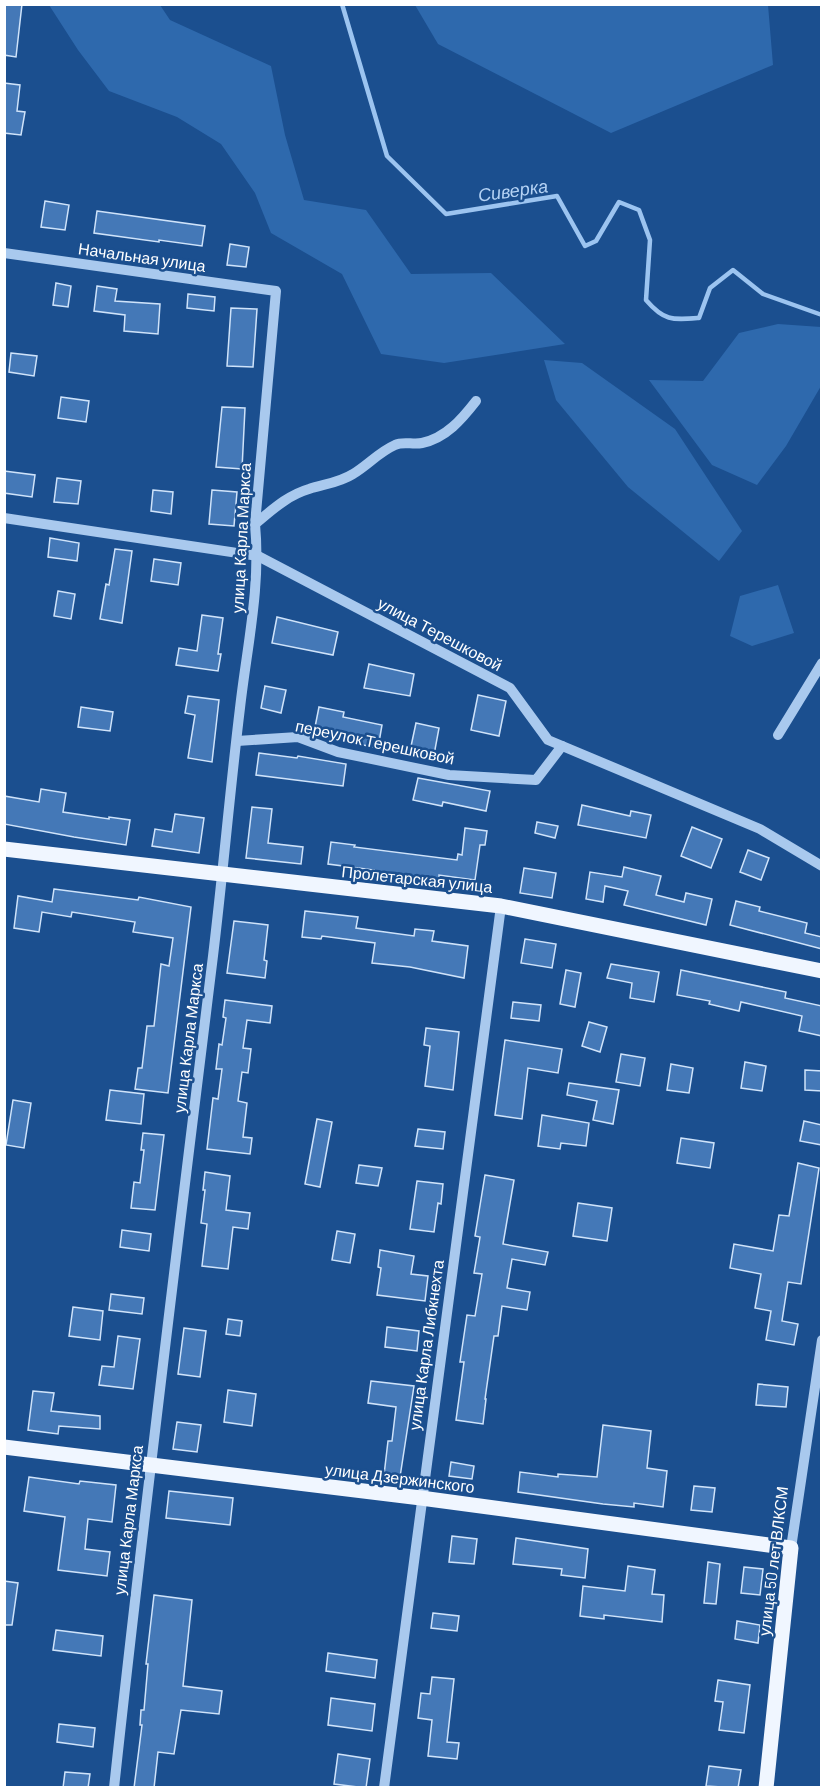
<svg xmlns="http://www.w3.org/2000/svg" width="826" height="1792" viewBox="0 0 826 1792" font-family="Barlow,sans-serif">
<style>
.green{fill:#2e69ad}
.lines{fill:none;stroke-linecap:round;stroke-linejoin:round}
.stream{stroke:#9cc4f0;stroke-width:4.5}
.building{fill:#4478b7;stroke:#cfe3fa;stroke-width:1.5}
.minor{stroke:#a9c9ee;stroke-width:10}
.major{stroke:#f0f6ff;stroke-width:15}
.labels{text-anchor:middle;stroke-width:5;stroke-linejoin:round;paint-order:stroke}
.street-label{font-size:16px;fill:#fff;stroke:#1b4f8f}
.water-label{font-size:18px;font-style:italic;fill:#b5d3f5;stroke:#1b4f8f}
</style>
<rect width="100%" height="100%" fill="#1b4f8f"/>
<!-- green -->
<g class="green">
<path d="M49,5H160L170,20L271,66L285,135L304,200L366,210L411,274L491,273L565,344L444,363L381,354L342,274L271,233L255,193L221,144L177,117L109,91L78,50Z"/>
<path d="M415,5H768L773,65L611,133L438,44Z"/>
<path d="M778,324L821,327V386L786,446L757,485L712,465L649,380L703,381L739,333Z"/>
<path d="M544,360L582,363L675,429L742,531L719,561L628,487L556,400Z"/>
<path d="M778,585L794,633L752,646L730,636L740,596Z"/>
</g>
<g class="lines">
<!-- stream -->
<path class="stream" d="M342,4L387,156L446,214L557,196L585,246L596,241L619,202L639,210L650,240L646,300C664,321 672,320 699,318L710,288L733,270L763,294L822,315"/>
</g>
<!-- building -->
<g class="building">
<path d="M4,4H22L16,57L4,55Z"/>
<path d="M4,83L20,85L17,111L25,112L21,135L4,133Z"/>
<path d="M45,201L69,205L65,230L41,227Z"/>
<path d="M97,211L205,226L202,246L159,240V242L94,233Z"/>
<path d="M230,244L249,247L246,267L227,265Z"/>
<path d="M56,283L71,286L68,307L53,305Z"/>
<path d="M97,286L117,289L115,301L160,304L158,334L124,331L125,315L94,311Z"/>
<path d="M188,294L215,297L214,311L187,308Z"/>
<path d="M231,308L257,309L253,367L227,366Z"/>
<path d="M11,353L37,356L34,376L9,372Z"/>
<path d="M61,397L89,401L86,422L58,418Z"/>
<path d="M222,407L245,408L242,469L216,467Z"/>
<path d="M4,471L35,475L32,497L4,493Z"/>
<path d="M57,478L81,481L78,504L54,502Z"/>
<path d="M153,490L173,492L171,514L151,511Z"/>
<path d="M212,490L237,492L234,526L209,524Z"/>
<path d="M50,538L79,543L77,561L48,557Z"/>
<path d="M115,549L132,551L122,623L100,619L106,584L109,585Z"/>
<path d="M154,559L181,563L178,585L151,581Z"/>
<path d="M58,591L75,594L71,619L54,616Z"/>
<path d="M202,615L223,618L218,654H221L218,671L176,665L179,648L197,651Z"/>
<path d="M277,617L338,632L333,655L272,643Z"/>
<path d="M369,664L414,674L410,696L364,688Z"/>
<path d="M265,686L286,690L281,713L261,708Z"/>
<path d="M478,695L506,701L499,736L471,730Z"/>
<path d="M188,696L219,700L212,762L188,758L195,715L185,713Z"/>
<path d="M81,707L113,712L110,731L78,727Z"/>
<path d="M319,707L344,712L343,717L382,725L378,748L358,744V741L314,732Z"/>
<path d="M416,723L439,728L434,755L410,751Z"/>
<path d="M259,753L297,758L298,756L346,764L343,786L256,775Z"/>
<path d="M418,778L490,791L486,811L443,802L442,806L413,800Z"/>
<path d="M41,789L66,793L63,812L109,819V817L130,820L126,845L74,837L4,824V796L39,802Z"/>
<path d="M582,805L630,816L631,811L651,815L646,838L578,825Z"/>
<path d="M252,807L272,809L268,843L303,847L301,864L246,858Z"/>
<path d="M175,814L204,818L199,853L152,846L155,829L172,832Z"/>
<path d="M537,822L558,826L555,838L535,833Z"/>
<path d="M692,827L722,839L711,868L681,856Z"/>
<path d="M465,828L487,831L485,845H480L475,880L439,875V880L373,872L374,870L328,864L331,842L355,845L354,847L457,860L458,854L462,855Z"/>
<path d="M748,850L769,858L761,880L740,872Z"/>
<path d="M624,867L661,876L656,895L684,902L686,893L712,899L706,925L624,905L628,891L605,886L603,902L586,899L590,872L622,877Z"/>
<path d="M524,868L556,873L552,898L520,893Z"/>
<path d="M54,889L138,900L139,897L191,907L168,1093L135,1089L138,1068H142L147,1026H154L161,964L169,966L173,938L133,932L135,922L72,912L71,917L42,912L39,932L14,928L18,896L52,902Z"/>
<path d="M736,901L760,907L759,911L807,923L805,933L822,937V949L730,925Z"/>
<path d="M305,911L358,917L356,928L414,936L415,929L434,931L432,941L468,946L464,978L410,967L372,963L375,943L322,936L321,939L302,937Z"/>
<path d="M234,921L268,925L264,960L267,961L265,978L227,973Z"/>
<path d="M525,939L556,944L552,968L521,963Z"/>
<path d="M611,964L659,972L654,1002L630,998L632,983L607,978Z"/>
<path d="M566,970L581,973L575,1007L560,1004Z"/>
<path d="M681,970L786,992L785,998L822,1006V1036L799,1031L802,1016L741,1002L739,1011L709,1004L710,1001L677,995Z"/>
<path d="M225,1000L272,1006L270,1023L247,1020L243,1048L251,1049L248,1073L242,1072L238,1101L247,1103L243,1137L252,1138L250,1154L207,1149L213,1098L218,1099L222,1069H216L219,1044L222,1045L226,1018L223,1017Z"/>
<path d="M513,1002L541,1005L539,1021L511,1018Z"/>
<path d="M589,1022L607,1027L600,1052L582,1046Z"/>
<path d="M426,1028L459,1032L453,1090L425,1086L430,1046L424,1045Z"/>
<path d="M505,1040L562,1049L558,1073L528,1068L522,1119L495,1115Z"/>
<path d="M621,1054L645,1058L640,1086L616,1082Z"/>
<path d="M745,1062L766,1066L762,1091L741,1088Z"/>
<path d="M671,1064L693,1068L689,1093L667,1090Z"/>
<path d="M805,1070L822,1071V1091L805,1090Z"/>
<path d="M569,1083L619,1090L613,1124L593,1120L597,1101L567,1095Z"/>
<path d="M110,1090L144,1094L141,1124L106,1120Z"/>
<path d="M13,1100L31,1103L24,1148L6,1145Z"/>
<path d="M542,1115L589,1123L586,1146L561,1143L560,1149L538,1146Z"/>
<path d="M317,1119L332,1122L320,1187L305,1184Z"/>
<path d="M804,1121L822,1125V1145L800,1141Z"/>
<path d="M418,1129L445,1132L443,1149L415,1146Z"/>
<path d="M143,1133L164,1135L155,1210L131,1208L134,1182L140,1183L144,1150H141Z"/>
<path d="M681,1138L714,1143L710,1168L677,1163Z"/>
<path d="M798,1163L819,1168L801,1284L788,1282L782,1321L798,1324L794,1345L766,1340L771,1311L755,1308L761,1274L730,1268L734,1244L773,1251L779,1215L789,1216Z"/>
<path d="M359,1165L382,1168L378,1186L356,1183Z"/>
<path d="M205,1172L230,1176L226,1210L250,1213L248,1229L233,1227L228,1269L202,1266L207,1224L201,1223L205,1190H203Z"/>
<path d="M485,1175L514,1180L503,1244L548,1252L545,1265L512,1259L507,1288L530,1292L527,1310L502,1306L498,1336H494L485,1399H486L483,1424L456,1420L464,1362H460L467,1315L475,1316L482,1274L474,1273L480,1237L475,1236Z"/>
<path d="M417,1181L443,1184L441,1204L438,1203L434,1232L410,1229Z"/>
<path d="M578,1203L612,1208L607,1241L573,1236Z"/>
<path d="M122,1230L151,1234L149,1251L120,1247Z"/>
<path d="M337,1231L355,1234L350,1263L332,1260Z"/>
<path d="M380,1250L414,1256L411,1274L428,1276L425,1301L377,1295L381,1268L378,1267Z"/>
<path d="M111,1294L144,1298L142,1314L109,1310Z"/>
<path d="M73,1307L103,1311L100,1340L69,1336Z"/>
<path d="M228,1319L242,1321L240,1336L226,1334Z"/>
<path d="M387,1327L419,1331L417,1351L385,1347Z"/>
<path d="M184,1328L206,1331L200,1377L178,1374Z"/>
<path d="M118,1336L140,1339L133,1389L99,1385L102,1366L114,1367Z"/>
<path d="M371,1381L414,1386L400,1477L384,1475L388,1441H392L396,1407L368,1403Z"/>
<path d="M758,1384L788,1387L786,1407L756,1405Z"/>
<path d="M228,1390L256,1394L252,1426L224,1422Z"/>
<path d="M33,1391L54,1393L51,1411L100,1416V1429L59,1426L58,1434L28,1430Z"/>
<path d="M177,1422L201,1425L197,1452L173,1449Z"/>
<path d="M603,1425L651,1431L647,1468L667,1471L663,1507L634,1503V1507L603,1504L518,1492L520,1472L558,1477V1474L597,1477Z"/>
<path d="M451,1462L474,1466L472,1479L449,1476Z"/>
<path d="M29,1477L79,1484L80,1481L116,1485L112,1522L88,1519L85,1549L110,1552L107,1576L58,1570L65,1517L24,1511Z"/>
<path d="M694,1486L715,1488L712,1512L691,1510Z"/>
<path d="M169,1491L233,1498L230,1525L166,1518Z"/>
<path d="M452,1536L477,1539L474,1564L449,1562Z"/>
<path d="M516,1538L588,1549L585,1578L561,1575L562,1569L513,1564Z"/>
<path d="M708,1562L720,1564L716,1604L704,1603Z"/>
<path d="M628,1566L655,1570L652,1594L664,1595L662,1622L604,1615V1619L580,1616L583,1586L625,1591Z"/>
<path d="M744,1567L763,1569L760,1595L741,1593Z"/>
<path d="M4,1581L18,1583L12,1625H4Z"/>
<path d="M154,1595L192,1600L183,1686L222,1691L219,1714L181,1710L174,1754L158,1752L154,1788H134L142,1725H140L141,1710H144L148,1664H146Z"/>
<path d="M433,1613L459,1616L457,1631L431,1628Z"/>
<path d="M737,1621L760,1625L758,1643L735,1639Z"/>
<path d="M56,1630L103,1636L101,1656L53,1650Z"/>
<path d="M328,1653L377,1660L375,1678L326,1671Z"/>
<path d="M432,1677L454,1679L447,1742L459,1743L457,1759L428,1756L432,1720L418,1718L421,1693L430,1694Z"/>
<path d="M718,1680L750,1685L744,1733L719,1730L723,1702L715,1701Z"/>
<path d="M331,1698L375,1704L372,1731L328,1725Z"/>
<path d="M59,1724L95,1728L93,1747L57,1742Z"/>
<path d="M338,1754L370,1759L366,1788L334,1784Z"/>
<path d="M709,1766L741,1770L738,1788L706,1786Z"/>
<path d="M65,1772L90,1774L88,1788H63Z"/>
</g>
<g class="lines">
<!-- minor -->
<g class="minor">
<path d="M4,253L276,291L255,524C261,587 247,646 240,708C230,790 223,873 213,956C179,1233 144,1510 114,1788"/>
<path d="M4,518L258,556L510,688L548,740L760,829L822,866"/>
<path d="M255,524C272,510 288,495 309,489C324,484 339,483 353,474C368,465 379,452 395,445C403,441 413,445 422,443C446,438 462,419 476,401"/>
<path d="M778,735L822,663"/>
<path d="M237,741L298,737L338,752L449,775L536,780L562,746"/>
<path d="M791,1548L822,1340"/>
<path d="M384,1788L501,906"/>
</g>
<!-- major -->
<g class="major">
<path d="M4,849L501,906L822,971"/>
<path d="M4,1447L421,1498L791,1548L766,1788"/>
</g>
</g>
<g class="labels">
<!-- street labels -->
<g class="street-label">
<text transform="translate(142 257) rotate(8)" y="6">Начальная улица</text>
<text transform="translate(241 538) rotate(-87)" y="6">улица Карла Маркса</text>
<text transform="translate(440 634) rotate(28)" y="6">улица Терешковой</text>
<text transform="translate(375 742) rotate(12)" y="6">переулок Терешковой</text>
<text transform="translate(417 879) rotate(6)" y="6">Пролетарская улица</text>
<text transform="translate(188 1038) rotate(-83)" y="6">улица Карла Маркса</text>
<text transform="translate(426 1345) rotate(-82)" y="6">улица Карла Либкнехта</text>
<text transform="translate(400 1478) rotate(7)" y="6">улица Дзержинского</text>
<text transform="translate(128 1520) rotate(-83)" y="6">улица Карла Маркса</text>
<text transform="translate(773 1561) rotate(-83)" y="6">улица 50 лет ВЛКСМ</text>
</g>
<!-- water labels -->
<g class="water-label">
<text transform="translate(513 191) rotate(-8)" y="6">Сиверка</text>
</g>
</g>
<!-- border -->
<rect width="826" height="1792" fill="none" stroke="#ffffff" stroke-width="12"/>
</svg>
